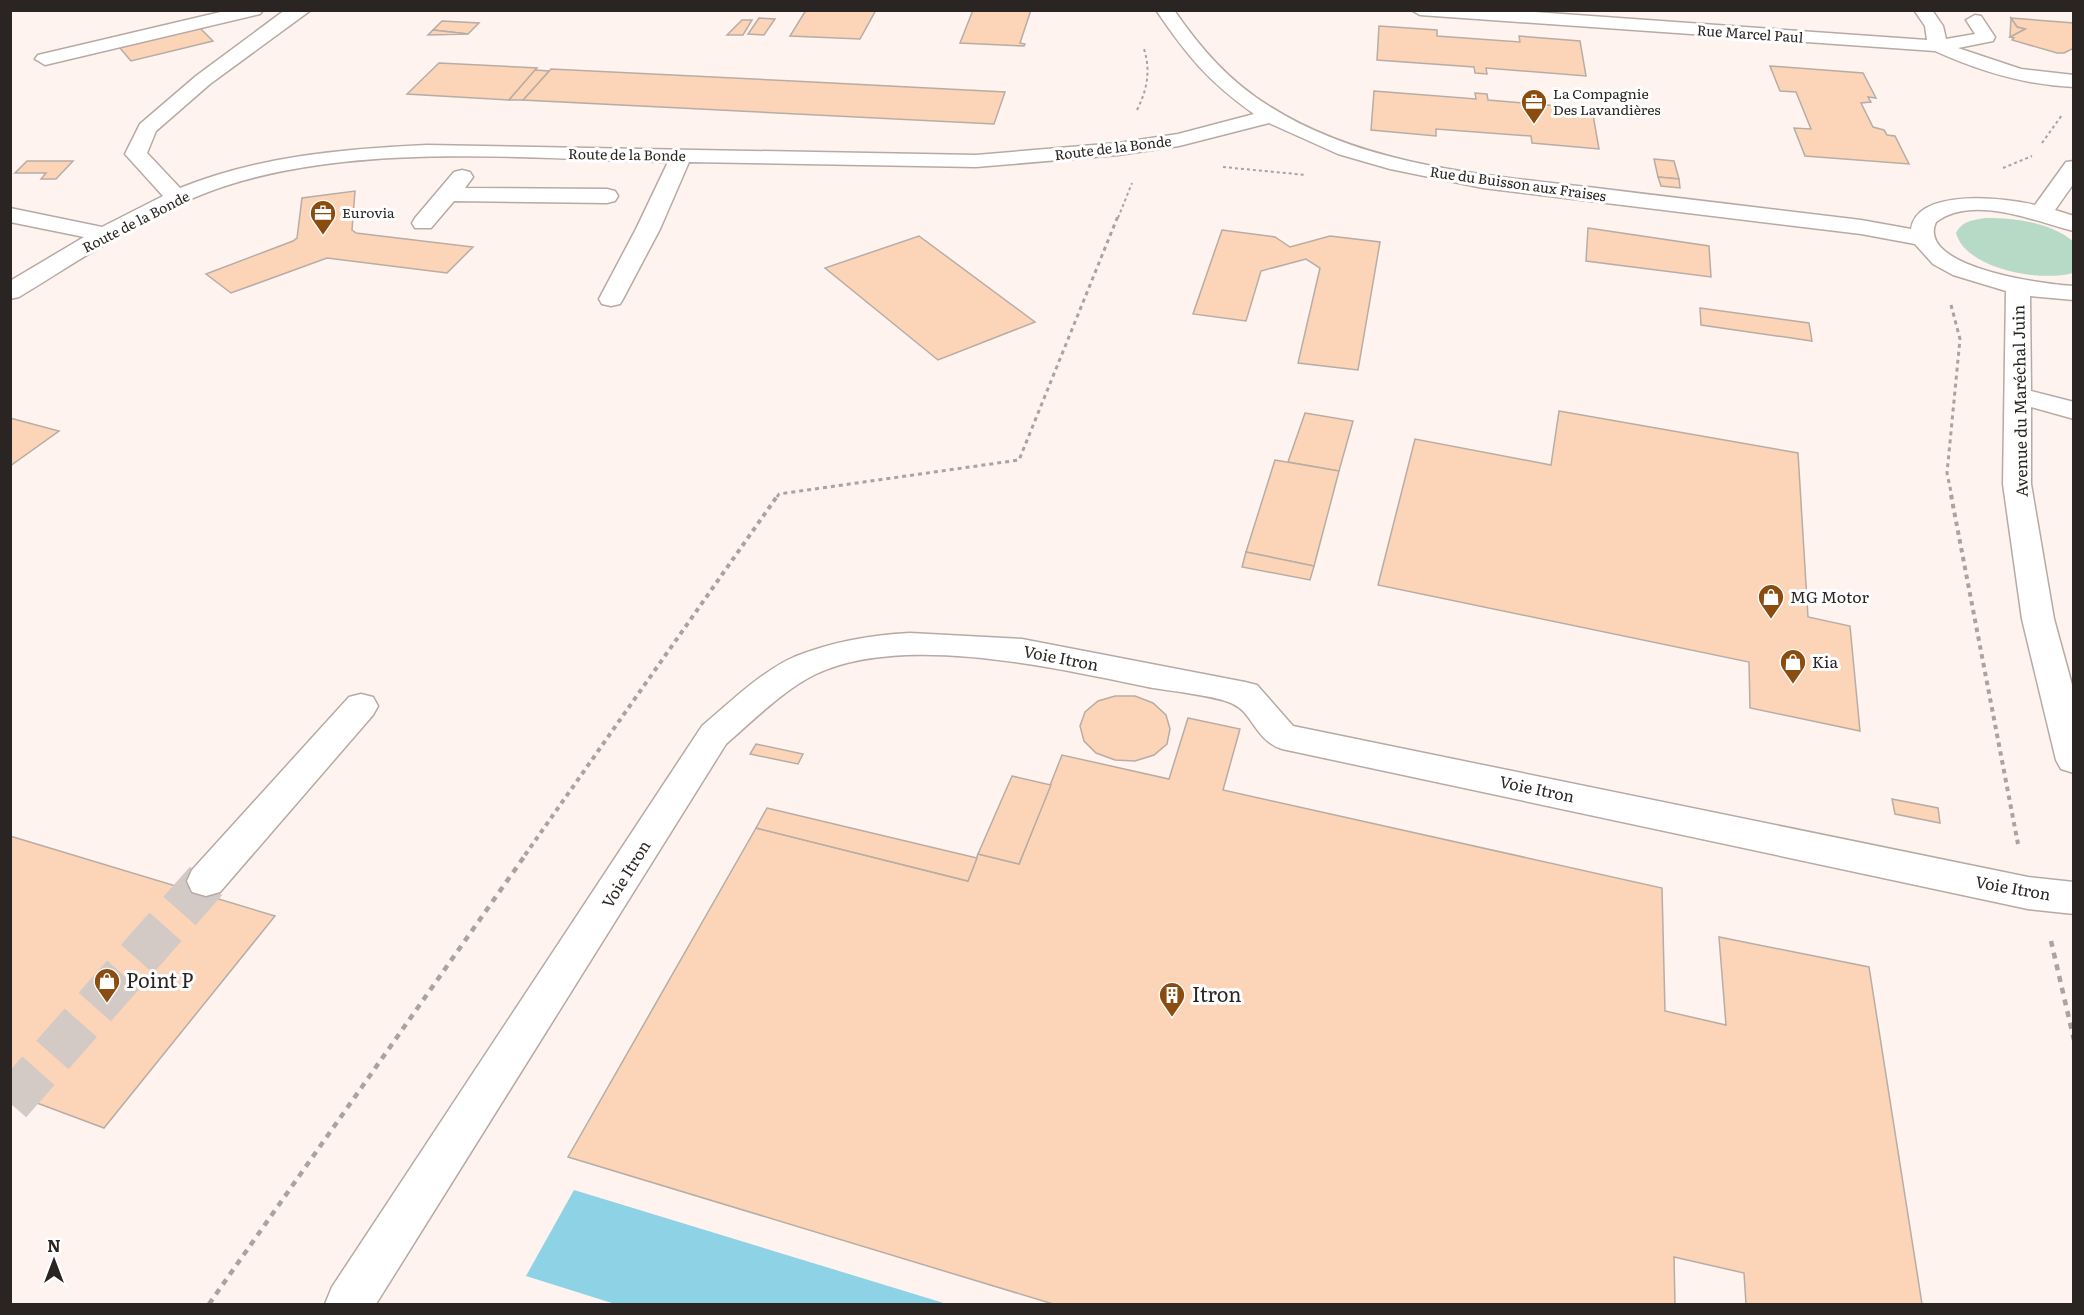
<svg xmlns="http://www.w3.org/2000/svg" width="2084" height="1315" viewBox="0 0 2084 1315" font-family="Literata,serif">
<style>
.green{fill:#b7dac6}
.water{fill:#8ed2e6}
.building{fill:#fcd4b7;stroke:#b8ada5;stroke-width:1.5}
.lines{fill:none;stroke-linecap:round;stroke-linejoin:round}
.minor-tunnel{stroke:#d4cac5;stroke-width:43;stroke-dasharray:43 21;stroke-linecap:butt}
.minor-casing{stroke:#b7aaa4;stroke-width:3}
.path-far3{stroke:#aba39f;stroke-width:2;stroke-dasharray:3 3;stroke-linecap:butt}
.path-far2{stroke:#aba39f;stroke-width:3;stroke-dasharray:4 4;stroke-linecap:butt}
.path-far1{stroke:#aba39f;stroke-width:4;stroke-dasharray:4.5 4.5;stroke-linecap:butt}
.path{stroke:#aba39f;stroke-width:4.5;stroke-dasharray:6 6;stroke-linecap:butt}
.minor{fill:#fff;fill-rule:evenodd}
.labels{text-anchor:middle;stroke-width:6;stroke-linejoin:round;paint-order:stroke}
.far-street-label{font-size:14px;fill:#2a2523;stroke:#fff}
.far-poi-label{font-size:14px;fill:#2a2523;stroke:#fff;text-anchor:start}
.street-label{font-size:16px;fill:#2a2523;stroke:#fff}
.poi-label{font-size:16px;fill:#2a2523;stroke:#fff;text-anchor:start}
.near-poi-label{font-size:20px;fill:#2a2523;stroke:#fff;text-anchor:start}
</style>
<rect width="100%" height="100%" fill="#fef3ee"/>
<!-- green -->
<path class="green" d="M1986,218C2015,218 2049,222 2073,241V273C2042,282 1966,270 1956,233C1962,221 1973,220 1986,218Z"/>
<!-- water -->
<path class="water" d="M574,1190L947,1304H615L526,1276Z"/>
<!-- building -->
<g class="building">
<path d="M806,10H876L860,39L790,36Z"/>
<path d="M973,10H1031L1020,43L1025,44L1024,46L960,43Z"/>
<path d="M759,18L775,19L764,35L748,34Z"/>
<path d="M2011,18L2074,23V48L2064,53H2057L2012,40L2014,38L2010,37L2025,29L2017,27Z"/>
<path d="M2011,18L2017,27L2025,29L2010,37Z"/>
<path d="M742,20H752L743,35H727Z"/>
<path d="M442,21L479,23L468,34L433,30Z"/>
<path d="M1379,26L1437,30V36L1520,42L1519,36L1580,41L1586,76L1486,68L1487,74L1475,73L1474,67L1377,60Z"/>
<path d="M200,28L213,41L131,61L119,47Z"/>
<path d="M433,30L468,34L428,35Z"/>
<path d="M439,63L537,68L509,100L407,94Z"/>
<path d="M1770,66L1863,73L1876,98L1868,97L1871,102L1861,103L1873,127L1884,130L1887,135L1895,136L1909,164L1805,156L1794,128L1811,129L1796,92L1780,91Z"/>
<path d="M551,69L793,81L1005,92L994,124L523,100Z"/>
<path d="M535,70L549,71L523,100H509Z"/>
<path d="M1374,91L1476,99L1475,93L1487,94L1488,100L1592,109L1599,149L1532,143L1531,136L1436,129V136L1371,130Z"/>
<path d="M1654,159L1674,161L1679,179L1658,177Z"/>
<path d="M27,161H73L56,179H41L46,173H15Z"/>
<path d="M1658,177L1679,179L1680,188L1661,186Z"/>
<path d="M355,191L352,230L356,233L473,247L447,273L327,258L231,293L206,274L293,241L297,238L302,198Z"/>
<path d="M1588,228L1709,246L1711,277L1586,261Z"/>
<path d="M1222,230L1275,237L1290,247L1330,236L1380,242L1358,370L1298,363L1320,268L1306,259L1261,271L1246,321L1193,314Z"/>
<path d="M919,236L1035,322L938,360L825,268Z"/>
<path d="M1700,308L1809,323L1812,341L1701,325Z"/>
<path d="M1559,411L1798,453L1808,617L1850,626L1860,731L1750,708L1749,662L1378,585L1415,439L1551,465Z"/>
<path d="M1305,413L1353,421L1339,471L1288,462Z"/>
<path d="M10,418L59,431L10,466Z"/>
<path d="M1275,460L1339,471L1314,566L1246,552Z"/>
<path d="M1246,552L1314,566L1310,580L1242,567Z"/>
<path d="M1115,696H1135L1153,703L1166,715L1170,729L1167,744L1154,755L1135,761L1115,760L1096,753L1084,741L1080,726L1085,712L1098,701Z"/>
<path d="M1188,718L1240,729L1223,790L1662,888L1665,1011L1726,1025L1719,937L1869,967L1922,1304H1746L1744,1273L1674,1257L1675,1304H1053L568,1157L756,828L968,881L978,854L1019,864L1062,755L1169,779Z"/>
<path d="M756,744L803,754L798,764L750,754Z"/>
<path d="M1012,776L1051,785L1019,864L978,854Z"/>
<path d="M1892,799L1938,808L1940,823L1895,814Z"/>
<path d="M767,808L977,858L968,881L756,828Z"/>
<path d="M10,836L275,916L104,1128L10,1093Z"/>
</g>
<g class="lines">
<!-- minor-tunnel -->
<path class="minor-tunnel" d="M10,1103L206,881"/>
<!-- minor casing -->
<g class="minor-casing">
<g id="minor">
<path d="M229,10H263L260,14L45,65L35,59L38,55Z"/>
<path d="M285,10H311L210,84L156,131L147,153L180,188C259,156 343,149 427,145L976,155L1118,143L1178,134L1254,114C1208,81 1188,57 1156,10H1174C1201,49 1229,81 1269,106C1365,167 1486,175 1596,188C1684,199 1773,209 1861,220L1911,229C1917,187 2007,198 2035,205L2066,162L2074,161V183L2055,210L2074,216V231C2034,221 1973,194 1936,222C1915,268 2048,285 2074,286V300L2030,296L2031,391L2074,402V419L2031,407V484L2054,619L2074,692V773L2061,769L2056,760L2022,619L2003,484L2006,291L1953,275L1933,264L1915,244L1861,234L1483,188L1390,169L1338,154L1269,123L1179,146L1118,155L976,167L689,162L660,229L623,299L620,304L611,306L602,304L599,299L636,229L668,162C526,159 361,142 225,186C152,210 85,257 19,297L10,299V281L84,237L10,222V208L102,227L163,196L125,154L140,124L196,76Z"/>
<path d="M1411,10H1505L1927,40L1925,26L1914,10H1932L1943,26L1946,39L1975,34L1966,20L1975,15L1981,16L1995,37L1993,41L1958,48L2021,69L2074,75V87C2025,85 1979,71 1935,51L1420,15Z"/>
<path d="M462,170L470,172L473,177L465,188L607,189L615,191L618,196L615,201L607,203L454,201L431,228H415L412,223L415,218L454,172Z"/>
<path d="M910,633L1022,639L1245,682L1257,685L1293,726L2028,877L2074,882V914L2028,909L1282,749C1256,741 1252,712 1233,704C1218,696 1172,691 1153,688C1059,669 905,632 816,674C783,690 754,720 726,744L376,1304H325L332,1287L702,726C728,704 762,671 794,657C831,642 870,635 910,633Z"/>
<path d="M361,694L373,697L378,706L373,715L220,892L206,896L192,892L187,881L192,870L349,697Z"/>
</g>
</g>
<!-- path-far3 -->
<g class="path-far3">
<path d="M1137,110C1147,90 1151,71 1144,49"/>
<path d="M2042,143L2062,115"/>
<path d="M1223,167L1306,175"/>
<path d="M2003,168L2032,156"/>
<path d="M1118,218L1132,183"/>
</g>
<!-- path-far2 -->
<g class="path-far2">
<path d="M1951,305L1960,339L1947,473L1952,497"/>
<path d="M777,497L779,494L1019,460L1118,216"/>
</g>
<!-- path-far1 -->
<g class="path-far1">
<path d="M1951,495L2018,844"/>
<path d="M525,855L778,495"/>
</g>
<!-- path -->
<g class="path">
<path d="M2051,941L2074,1040"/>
<path d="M209,1304L526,854"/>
</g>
<!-- minor -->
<use href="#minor" class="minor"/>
</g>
<!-- icons -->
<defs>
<g id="office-pin" transform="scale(1.35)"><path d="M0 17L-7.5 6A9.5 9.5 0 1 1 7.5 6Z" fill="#8a4c0f" stroke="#fff"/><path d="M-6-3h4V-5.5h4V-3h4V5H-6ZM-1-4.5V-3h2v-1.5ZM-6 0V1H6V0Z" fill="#fff"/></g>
<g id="shop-pin" transform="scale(1.35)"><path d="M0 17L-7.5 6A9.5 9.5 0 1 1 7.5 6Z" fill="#8a4c0f" stroke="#fff"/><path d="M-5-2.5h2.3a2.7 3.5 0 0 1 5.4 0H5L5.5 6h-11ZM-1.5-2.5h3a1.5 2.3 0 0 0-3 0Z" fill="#fff"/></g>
<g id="building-pin" transform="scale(1.35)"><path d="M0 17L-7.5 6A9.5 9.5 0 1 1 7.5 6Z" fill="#8a4c0f" stroke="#fff"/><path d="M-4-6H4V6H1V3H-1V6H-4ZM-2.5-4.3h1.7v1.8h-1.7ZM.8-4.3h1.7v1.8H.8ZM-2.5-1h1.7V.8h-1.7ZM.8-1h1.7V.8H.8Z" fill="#fff"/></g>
</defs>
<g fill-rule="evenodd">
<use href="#office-pin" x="1534" y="102"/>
<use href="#office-pin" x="323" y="213"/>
<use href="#shop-pin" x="1771" y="597"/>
<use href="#shop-pin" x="1793" y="662"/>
<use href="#shop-pin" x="107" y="981"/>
<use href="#building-pin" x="1172" y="995"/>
</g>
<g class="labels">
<!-- far-street labels -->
<g class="far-street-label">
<text transform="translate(1750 34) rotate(4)" y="5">Rue Marcel Paul</text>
<text transform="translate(1113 148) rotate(-7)" y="5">Route de la Bonde</text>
<text transform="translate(627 155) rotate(1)" y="5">Route de la Bonde</text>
<text transform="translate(1518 184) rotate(8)" y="5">Rue du Buisson aux Fraises</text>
<text transform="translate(136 222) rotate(-27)" y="5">Route de la Bonde</text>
</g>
<!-- far-poi labels -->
<g class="far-poi-label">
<text x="1553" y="99">La Compagnie<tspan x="1553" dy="16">Des Lavandières</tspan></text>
<text x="342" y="218">Eurovia</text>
</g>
<!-- street labels -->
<g class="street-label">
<text transform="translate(2020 401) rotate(-91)" y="6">Avenue du Maréchal Juin</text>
<text transform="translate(1061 658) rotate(11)" y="6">Voie Itron</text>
<text transform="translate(1537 789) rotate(12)" y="6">Voie Itron</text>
<text transform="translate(626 874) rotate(-58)" y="6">Voie Itron</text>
<text transform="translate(2013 888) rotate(10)" y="6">Voie Itron</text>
</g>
<!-- poi labels -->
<g class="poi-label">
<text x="1790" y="603">MG Motor</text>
<text x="1812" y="668">Kia</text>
</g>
<!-- near-poi labels -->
<g class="near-poi-label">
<text x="126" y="988">Point P</text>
<text x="1192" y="1002">Itron</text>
</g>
</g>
<!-- border -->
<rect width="2084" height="1315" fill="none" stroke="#2a2523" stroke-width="24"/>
<!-- north arrow -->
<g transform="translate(54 1261)" stroke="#ffffff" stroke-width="4.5" paint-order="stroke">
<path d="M0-4.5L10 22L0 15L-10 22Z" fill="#2a2523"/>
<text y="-9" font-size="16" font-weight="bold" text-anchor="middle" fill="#2a2523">N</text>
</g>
</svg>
